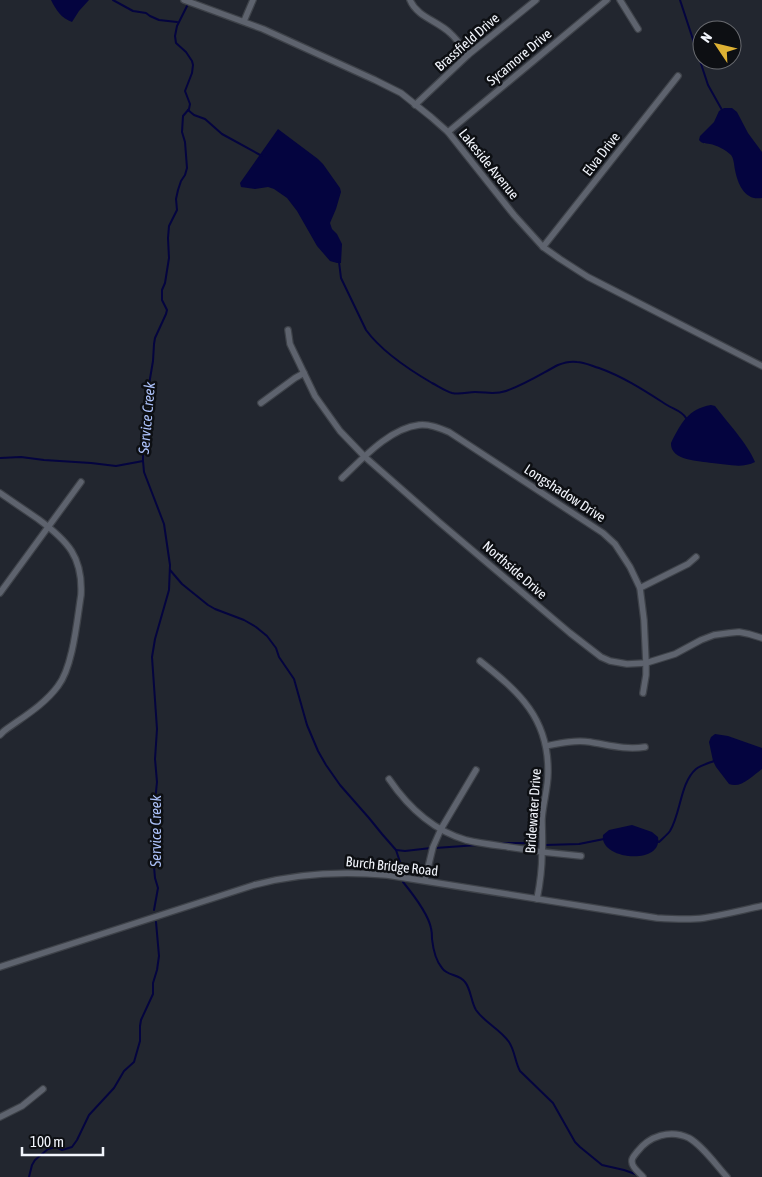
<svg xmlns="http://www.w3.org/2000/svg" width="762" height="1177" viewBox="0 0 762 1177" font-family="'Asap Condensed',sans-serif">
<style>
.water{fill:#04043f}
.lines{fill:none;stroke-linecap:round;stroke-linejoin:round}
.stream{stroke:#04043f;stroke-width:2}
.minor-casing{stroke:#3e4249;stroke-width:8}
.minor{stroke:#5e636e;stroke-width:5.5}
.labels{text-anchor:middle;stroke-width:5;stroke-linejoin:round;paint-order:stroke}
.street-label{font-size:14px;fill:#f2f5fc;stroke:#0d0f13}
.water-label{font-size:15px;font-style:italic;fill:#adc2fa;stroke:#0d0f13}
</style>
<rect width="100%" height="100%" fill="#22262f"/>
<!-- water -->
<g class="water">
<path d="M51,0H89L79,11L72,22C61,18 56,10 51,0Z"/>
<path d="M724,108H732L737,112L748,133L762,152V198C745,201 738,185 735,170C734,165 734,159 731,155C726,150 716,145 710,144C705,143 702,144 699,140L700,136L714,122L719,111Z"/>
<path d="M278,129L318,159L323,164L340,188L341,192L336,209L330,223L332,229L337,234L342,244L341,263H337L330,261L317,246L297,211L287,198L274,189L268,187L255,189L241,187L240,183Z"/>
<path d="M711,405L715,406C727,422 748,444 755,462C742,469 726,464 712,463C700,461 670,461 671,443C681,423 688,409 711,405Z"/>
<path d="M715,734L728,736L762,748V769C752,776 741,789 729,784L716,767L713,761L709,742L711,737Z"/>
<path d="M632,825L652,832L658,837C663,866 599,860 603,835L609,830Z"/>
</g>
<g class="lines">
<!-- stream -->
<g class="stream">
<path d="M113,0L133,11L146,13L150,16L159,20L177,22"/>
<path d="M680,0L708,85L722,110"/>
<path d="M188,110L194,115L205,119L222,134L262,156"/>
<path d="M339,262L341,278L366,330C382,352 408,369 432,383C438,386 445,391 452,393C460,395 468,392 475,392C487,392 494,395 506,391C524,385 541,374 558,365C563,363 570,361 577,362C584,362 592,366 599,368C624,377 645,391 667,405C673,409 682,411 686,418"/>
<path d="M0,458L21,457L44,460L91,463L116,466L143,461"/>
<path d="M170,570L182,584L208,605L215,609L244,620L256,627L267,636L276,648L279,657L294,679L307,725L318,751L326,765L340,785L369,818L382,834L396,850L403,871"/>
<path d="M657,841L659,842C663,838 667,835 670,831C681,813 680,783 696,769C701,765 709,763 714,761"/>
<path d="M495,843H531L540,844"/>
<path d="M545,845L579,844L604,839"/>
<path d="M435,848L478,845"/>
<path d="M396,850L405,851L431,848"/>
<path d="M403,882C412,893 428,914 431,928C432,932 432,936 432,939C433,948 436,961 442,968C447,976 459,974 465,982C471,989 471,1002 476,1010C485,1023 500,1029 509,1042C515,1051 515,1062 520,1071L553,1103L575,1142L580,1147L602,1165L624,1170L638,1175"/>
<path d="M154,910L158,888L155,878L153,855L154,811L157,782L155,759L157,729L152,657L155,639L169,590L170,565L164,524L144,472L143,461V452L142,447L145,430V408L153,361L154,344L155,338L166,314L167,310L162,300V290L165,283L169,258L168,238L169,226L177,210L176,199L178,190L181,181L185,175L187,168L185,142L182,132L183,116L189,109L190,104L185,91L192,73L193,65L192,61L186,52L176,43L175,36L177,26L189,2"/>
<path d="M29,1177L32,1165L35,1160L48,1149L56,1147L62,1150L72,1147L77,1140L89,1115L114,1088L124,1071L134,1062L140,1041V1026L141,1020L153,994V983L157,970L159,956L156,922"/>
</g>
<!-- minor casing -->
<g class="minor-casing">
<g id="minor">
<path d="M184,0L263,29L375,80L401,93L431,117L448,132L514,215L543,247L560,259L588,277L762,366"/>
<path d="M410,0C417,17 438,21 450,33C457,39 462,47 468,55"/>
<path d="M620,0L638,29"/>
<path d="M244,21L253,0"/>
<path d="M415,105L468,55L536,0"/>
<path d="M448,132L607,0"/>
<path d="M543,247L678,76"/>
<path d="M288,330L290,344L315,396L340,431L365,457L439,522L570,633L601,657L610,661L627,664L646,663L675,654L701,640L714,635L729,633L739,632L749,634L762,638"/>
<path d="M261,403L295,378L304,373"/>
<path d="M342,478C362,459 390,428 419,425C430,424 439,428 449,432L603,533L615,544L630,567L640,588L644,620L646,663V675L643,693"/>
<path d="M0,493C13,502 25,510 38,519C68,541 83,557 81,595C77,620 73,667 58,686C44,705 23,717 4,731L0,735"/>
<path d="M640,588L688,564L696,557"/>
<path d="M0,593L81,482"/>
<path d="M480,661C519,692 549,718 548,773C548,788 543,803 542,819C542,830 543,842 542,853C542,868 540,884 537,899"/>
<path d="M546,746C561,743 575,740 590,742C609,745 625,750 645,747"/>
<path d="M389,779C408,807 432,830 466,840C479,843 494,845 508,847C532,851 556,854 581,856"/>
<path d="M425,880L433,847L441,829L476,770"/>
<path d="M0,967L254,885C298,873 342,871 387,875L657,918C673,919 689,920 704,918C724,915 743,910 762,906"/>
<path d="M0,1117L22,1106L43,1089"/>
<path d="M643,1177C640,1173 632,1168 632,1162C631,1158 635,1155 637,1152C649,1136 670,1129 689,1138C703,1146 716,1165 727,1177"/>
</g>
</g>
<!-- minor -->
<use href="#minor" class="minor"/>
</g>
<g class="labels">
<!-- street labels -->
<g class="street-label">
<text transform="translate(467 42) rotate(-41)" y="5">Brassfield Drive</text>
<text transform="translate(519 57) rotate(-40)" y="5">Sycamore Drive</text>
<text transform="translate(601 154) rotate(-52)" y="5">Elva Drive</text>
<text transform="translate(489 164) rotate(51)" y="5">Lakeside Avenue</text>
<text transform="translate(565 493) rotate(33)" y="5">Longshadow Drive</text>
<text transform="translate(515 570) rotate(41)" y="5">Northside Drive</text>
<text transform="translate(533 811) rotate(-86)" y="5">Bridewater Drive</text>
<text transform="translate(392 866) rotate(6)" y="5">Burch Bridge Road</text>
</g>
<!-- water labels -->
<g class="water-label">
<text transform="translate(147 418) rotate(-85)" y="5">Service Creek</text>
<text transform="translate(156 831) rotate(-90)" y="5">Service Creek</text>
</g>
</g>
<!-- north arrow -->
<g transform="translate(717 45) rotate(305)"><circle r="24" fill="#0d0f13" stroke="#696b70"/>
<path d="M0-4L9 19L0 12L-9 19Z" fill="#ddb133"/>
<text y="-8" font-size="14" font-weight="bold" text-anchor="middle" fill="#f2f5fc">N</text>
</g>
<!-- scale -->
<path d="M22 1147v8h81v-8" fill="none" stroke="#f2f5fc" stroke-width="2.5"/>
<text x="30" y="1147" font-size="15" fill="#f2f5fc" stroke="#0d0f13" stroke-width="4" paint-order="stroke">100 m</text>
</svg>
